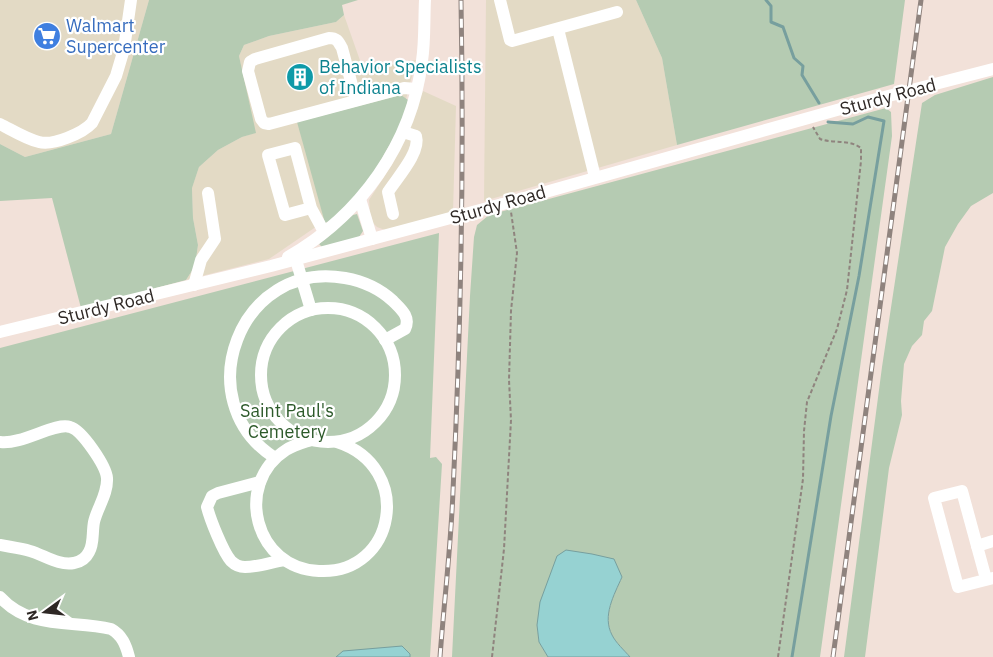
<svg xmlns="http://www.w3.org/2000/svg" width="993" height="657" viewBox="0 0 993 657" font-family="'IBM Plex Sans',sans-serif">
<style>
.commercial{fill:#e3dac5}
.green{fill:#b5cbb2}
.water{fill:#96d2d2;stroke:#779f9e}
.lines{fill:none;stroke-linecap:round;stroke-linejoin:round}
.stream{stroke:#779f9e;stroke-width:3}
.path{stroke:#8f847e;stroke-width:2;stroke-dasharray:4 2.5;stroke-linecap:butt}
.minor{stroke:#fff;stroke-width:12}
.rail-casing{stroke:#8f837e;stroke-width:5}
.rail{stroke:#fff;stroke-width:3;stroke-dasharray:9;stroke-linecap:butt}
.labels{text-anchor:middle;stroke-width:4.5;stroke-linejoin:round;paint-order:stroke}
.shop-label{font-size:18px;fill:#366cbe;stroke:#fff;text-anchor:start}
.culture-label{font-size:18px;fill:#0d838f;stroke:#fff;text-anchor:start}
.street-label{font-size:18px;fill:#2e2825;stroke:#fff}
.park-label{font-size:18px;fill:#2d5a2a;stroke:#fff}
</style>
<rect width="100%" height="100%" fill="#f2e1d9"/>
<!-- commercial -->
<g class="commercial">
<path d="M0,0H149L111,134L25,157L0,144Z"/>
<path d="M486,0H636L662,58L677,145L484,201Z"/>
<path d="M344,15L363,69L416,60L403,111L339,211L269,259L186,280L195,266L198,245L193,218L192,187L199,167L218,150L242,137L255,133L239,56L244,45L269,36L336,22Z"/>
<path d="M423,91L456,106L453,212L385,230L377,227L373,223L370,213L369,200L393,163Z"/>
</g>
<!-- green -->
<g class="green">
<path d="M149,0H358L342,5L344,15L336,22L269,36L244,45L239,56L256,133L242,137L218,150L199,167L192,188L193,218L198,245L195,266L186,280L81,308L52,198L0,201V144L25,157L111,134Z"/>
<path d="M636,0H905L894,84L677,145L662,58Z"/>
<path d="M993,77V193L971,206L958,224L945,247L932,311L924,321L922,335L912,346L904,364L901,401L902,415L889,468L865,657H844L882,367L922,103L935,95Z"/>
<path d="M401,95L408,100L402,123L368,183L332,220L325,223L297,122Z"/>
<path d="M886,108L891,112L892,136L820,657H630C624,650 616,643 612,635C602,616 614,595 622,577L537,625L539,642L548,657H452L470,296L474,237L477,225L489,215Z"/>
<path d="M357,214L363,231L359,237L322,247L319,244L353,215Z"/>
<path d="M439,233L430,458L436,457L442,464L430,657H410V654L341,657H0V348Z"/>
</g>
<!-- water -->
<g class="water">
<path d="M566,550L592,554L614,559L622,577C614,595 602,616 612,635C616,643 624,650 630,657H548L539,642L537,625L540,602L557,556Z"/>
<path d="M402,646L410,654V657H336L343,651Z"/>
</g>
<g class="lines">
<!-- stream -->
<g class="stream">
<path d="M766,0L771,6V22L783,27L794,58L803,66L802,75L819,103"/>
<path d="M792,657L831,416L859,276L884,121L868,117L853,124L828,122"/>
</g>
<!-- path -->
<g class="path">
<path d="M492,657L504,549L511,420L509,380L511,311L517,253L511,212"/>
<path d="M778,657L803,479L804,431L807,402L837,329L847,290L861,161V148C849,139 834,144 820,139L813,127"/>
</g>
<!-- minor -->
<g class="minor">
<path d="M500,0L510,40L512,41L617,12"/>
<path d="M558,29L595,177"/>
<path d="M356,100L342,48C338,41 337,38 329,38L255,59L250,62L248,71L261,119L264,123L269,124L404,88L416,89"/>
<path d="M0,124C12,130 26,139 39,142C53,146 83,133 92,123L116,76L124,49L131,0"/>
<path d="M360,199L372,239"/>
<path d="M311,208L285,215L268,155L295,148L311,208L324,232"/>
<path d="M393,214L388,192C397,178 421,152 416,136L403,132"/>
<path d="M288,257C360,216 412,144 422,61C425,41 424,20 425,0"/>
<path d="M296,260L311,310"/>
<path d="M194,285L201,260L215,239L208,193"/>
<circle cx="328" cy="375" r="67"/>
<path d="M0,332L271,266L510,202L869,101L993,69"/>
<path d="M311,440C302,443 294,445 286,450C233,484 255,569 319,571C396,575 415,467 337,442"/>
<path d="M0,442C22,445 55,422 70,427C82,430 106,466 107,478C108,494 97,508 94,522C92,532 94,544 89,552C86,558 80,562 74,563C59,566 44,555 30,551C20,548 10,547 0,545"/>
<path d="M275,458C186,401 240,259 345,278C362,281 380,289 393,301C401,309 411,317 405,329L385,340"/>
<path d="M260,482L218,493L212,496L207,507C210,519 223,552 231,561C235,565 240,567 245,567C258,567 272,562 284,560"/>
<path d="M977,546L993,541"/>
<path d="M986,579L962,491L934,498L958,587L993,578"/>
<path d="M0,597C30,630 72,620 111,629C122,635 126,645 129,657"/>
</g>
<!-- rail casing -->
<g class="rail-casing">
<g id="rail">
<path d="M440,657C444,602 451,546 453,491C461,328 464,164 461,0"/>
<path d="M833,657L921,0"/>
</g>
</g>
<!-- rail -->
<use href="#rail" class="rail"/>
</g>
<!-- icons -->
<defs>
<g id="supermarket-disc" transform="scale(1.4375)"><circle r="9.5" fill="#3f7fe0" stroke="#fff"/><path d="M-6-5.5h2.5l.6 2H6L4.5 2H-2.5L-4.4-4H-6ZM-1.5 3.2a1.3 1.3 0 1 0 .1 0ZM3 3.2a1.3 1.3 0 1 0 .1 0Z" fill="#fff"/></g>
<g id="building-disc" transform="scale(1.4375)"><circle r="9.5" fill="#0f9aa8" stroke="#fff"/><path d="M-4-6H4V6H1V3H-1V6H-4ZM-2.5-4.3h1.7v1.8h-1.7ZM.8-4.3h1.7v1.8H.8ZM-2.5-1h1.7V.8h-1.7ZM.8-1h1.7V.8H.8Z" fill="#fff"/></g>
</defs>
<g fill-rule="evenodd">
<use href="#supermarket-disc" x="47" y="36"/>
<use href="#building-disc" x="300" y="77"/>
</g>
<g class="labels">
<!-- shop labels -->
<g class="shop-label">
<text x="66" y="32">Walmart<tspan x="66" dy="21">Supercenter</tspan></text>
</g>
<!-- culture labels -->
<g class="culture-label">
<text x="319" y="73">Behavior Specialists<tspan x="319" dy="21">of Indiana</tspan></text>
</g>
<!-- street labels -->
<g class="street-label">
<text transform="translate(888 97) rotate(-15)" y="6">Sturdy Road</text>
<text transform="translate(498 205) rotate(-16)" y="6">Sturdy Road</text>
<text transform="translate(106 307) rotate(-14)" y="6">Sturdy Road</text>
</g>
<!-- park labels -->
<g class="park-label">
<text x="287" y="417">Saint Paul's<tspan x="287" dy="21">Cemetery</tspan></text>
</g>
</g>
<!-- north arrow -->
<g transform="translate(45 612) rotate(255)" stroke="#ffffff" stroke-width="4" paint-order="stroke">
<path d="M0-4L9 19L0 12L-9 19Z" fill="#2e2825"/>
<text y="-8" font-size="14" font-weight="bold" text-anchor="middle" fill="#2e2825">N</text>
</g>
</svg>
